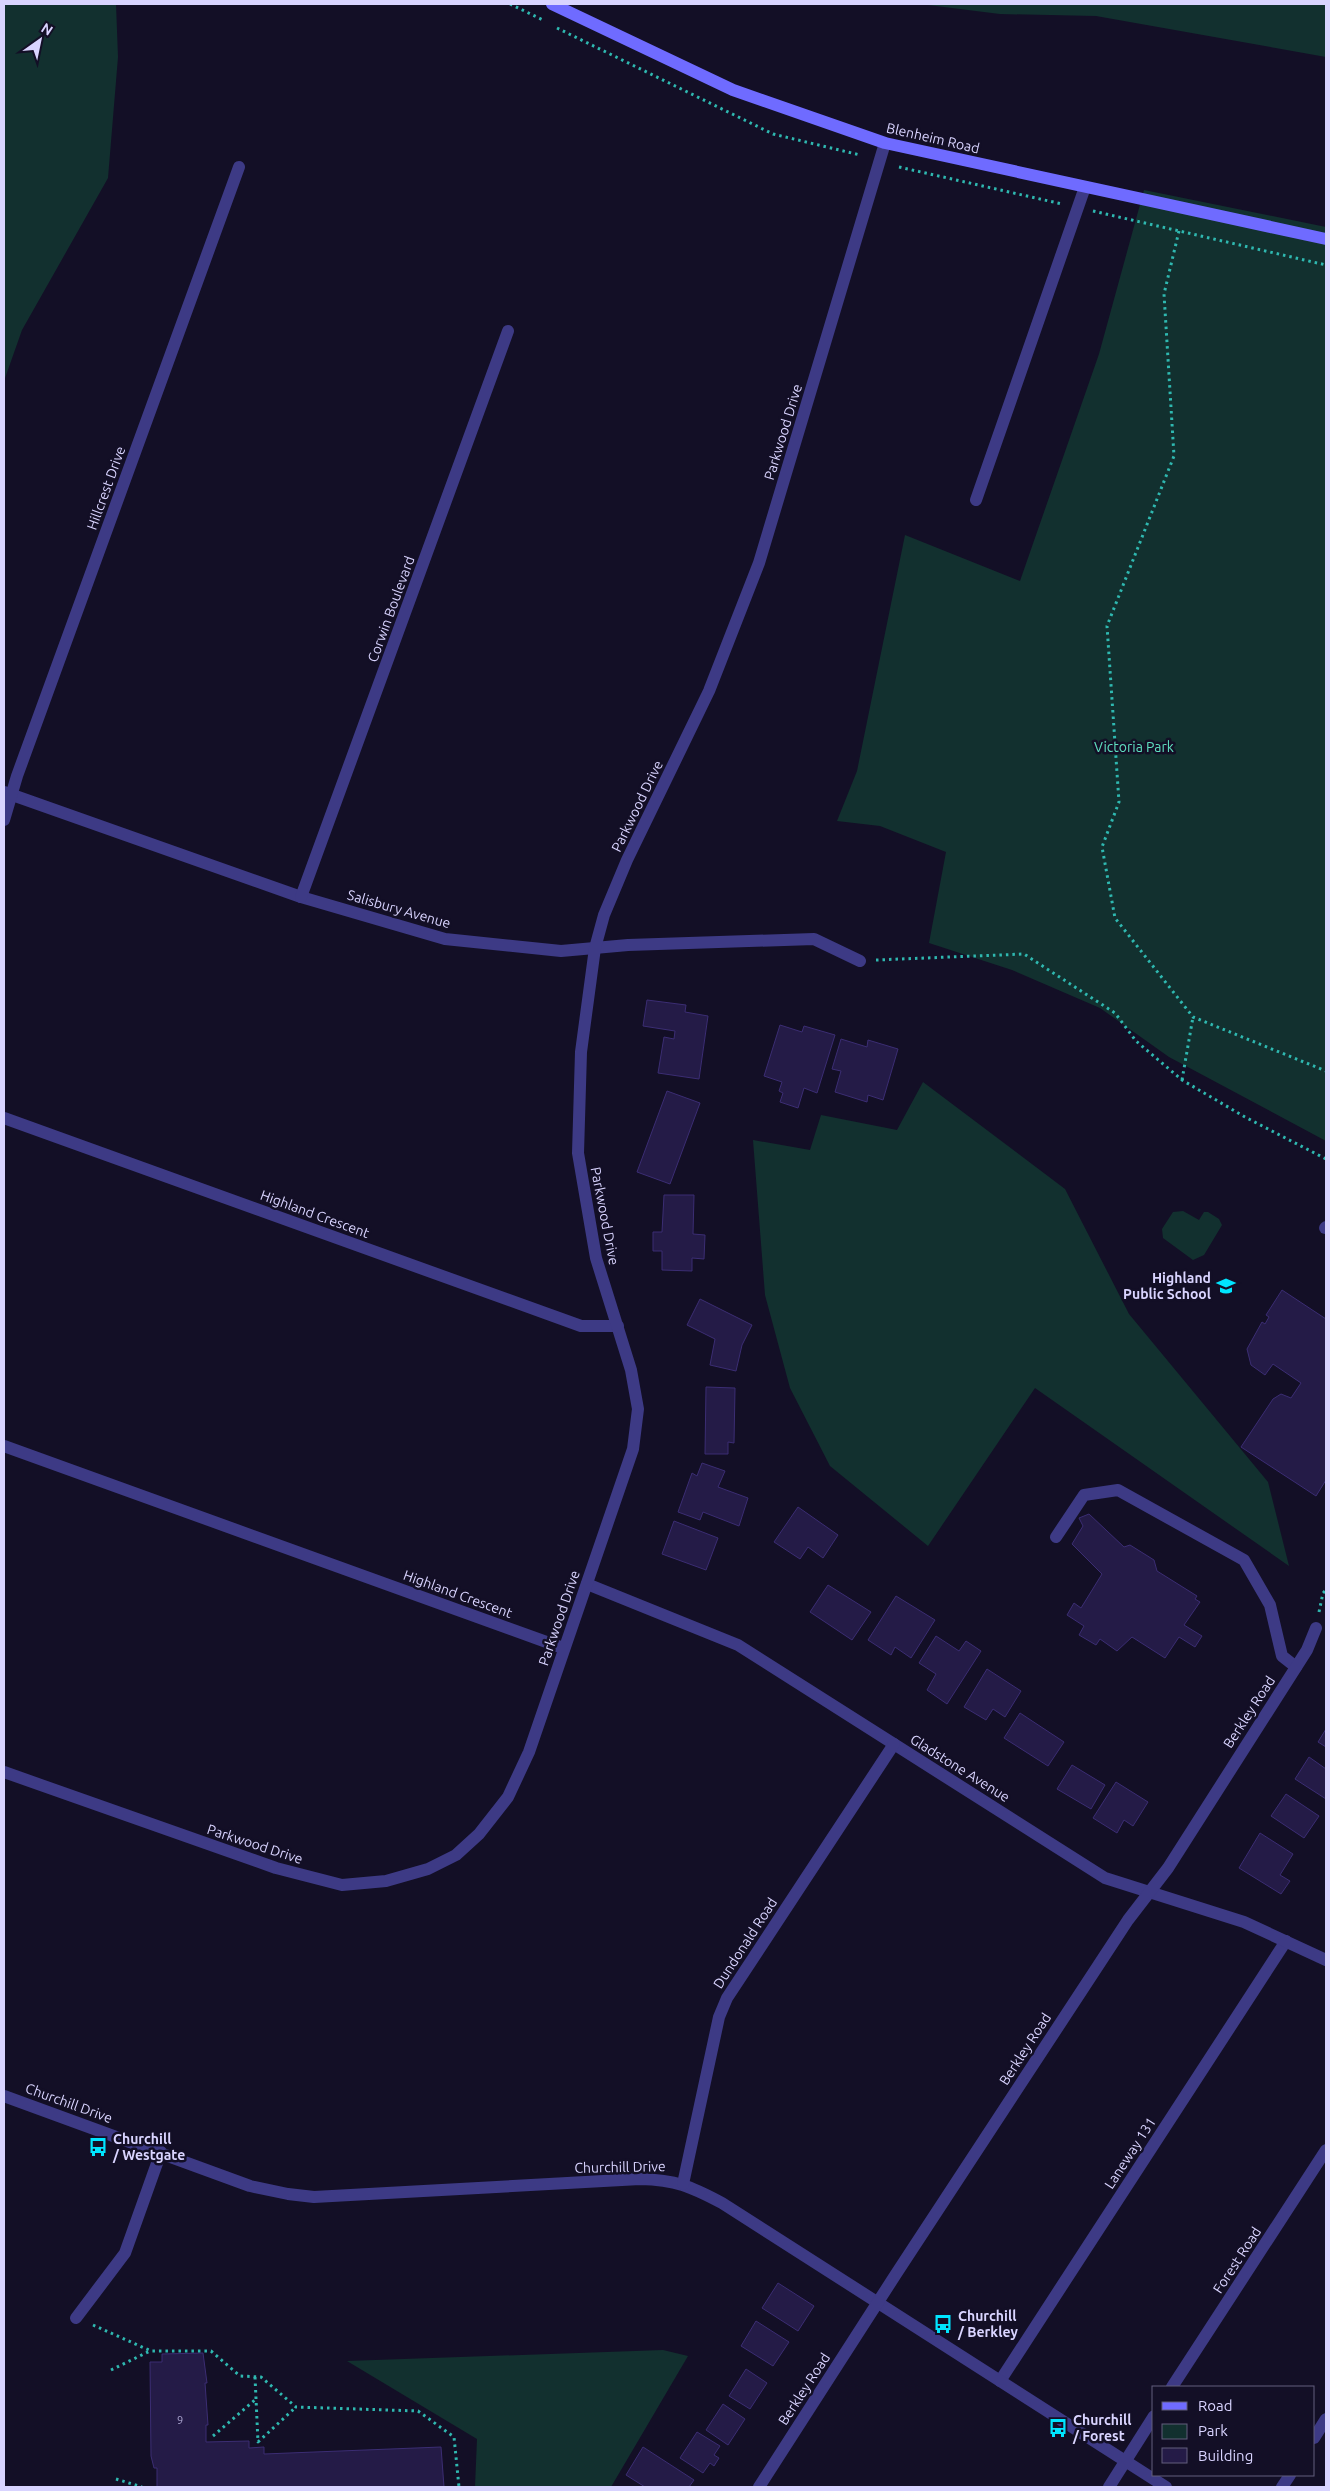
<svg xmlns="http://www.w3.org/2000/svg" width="1330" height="2491" viewBox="0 0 1330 2491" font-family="Ubuntu,sans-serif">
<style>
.green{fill:#12302f}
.building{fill:#241b47;stroke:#3b2d73}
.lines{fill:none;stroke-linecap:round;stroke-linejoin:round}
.path{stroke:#2fb8b0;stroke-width:3;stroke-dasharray:2.5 4;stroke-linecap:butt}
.lane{stroke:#3d3a85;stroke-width:12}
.street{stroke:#3d3a85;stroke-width:12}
.secondary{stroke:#6f6bff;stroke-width:12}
.labels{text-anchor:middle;stroke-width:5;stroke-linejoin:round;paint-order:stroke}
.number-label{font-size:11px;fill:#aca6d1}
.street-label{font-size:14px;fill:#d9d4ff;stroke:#130f26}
.park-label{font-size:14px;fill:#5fe0c0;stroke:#130f26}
.poi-label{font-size:14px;font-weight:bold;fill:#d9d4ff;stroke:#130f26;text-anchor:start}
</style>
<rect width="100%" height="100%" fill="#130f26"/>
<!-- green -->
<g class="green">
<path d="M4,4H116L118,57L108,178L22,330L4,381Z"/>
<path d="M920,4H1326V57L1096,16L1000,14Z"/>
<path d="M1144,190L1326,227V1141L1169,1057L1100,1008L1012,970L929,943L946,852L880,826L837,821L857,771L905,535L1020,581L1099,354Z"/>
<path d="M923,1082L1065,1189L1129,1314L1268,1482L1289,1566L1035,1388L928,1546L830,1466L790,1388L765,1295L753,1140L810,1150L821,1115L897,1130Z"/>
<path d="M1183,1211L1199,1220L1204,1212H1208L1219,1219L1222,1225L1204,1255L1193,1260L1163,1238L1162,1229L1173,1212Z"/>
<path d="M663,2350L688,2356L611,2487H475L477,2439L347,2361Z"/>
</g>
<!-- building -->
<g class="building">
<path d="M647,1000L686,1005L685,1012L708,1016L699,1079L658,1073L664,1037L674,1039L675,1031L643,1026Z"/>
<path d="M780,1025L802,1032L804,1026L835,1035L817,1093L804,1088L798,1108L780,1102L783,1093L779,1091L782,1082L764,1076Z"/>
<path d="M841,1039L867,1047L868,1040L898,1049L883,1100L868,1095L867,1102L835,1092L841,1071L832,1069Z"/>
<path d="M667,1091L700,1103L670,1184L637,1172Z"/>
<path d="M664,1195H694L693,1234L705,1235L704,1259L692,1258V1271L662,1270V1251H653V1232H662Z"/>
<path d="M1282,1290L1326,1319V1480L1316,1496L1241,1447L1273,1399L1281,1394L1291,1398L1301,1383L1273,1364L1265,1375L1251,1365L1247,1349L1262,1322L1265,1324L1269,1317L1266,1315Z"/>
<path d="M700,1299L752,1325L742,1345L736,1371L710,1365L715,1339L687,1325Z"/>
<path d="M706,1387L735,1388L734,1443L728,1442V1454H705Z"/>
<path d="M702,1463L725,1471L718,1487L748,1498L739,1526L703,1512L700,1520L678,1512L692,1473L697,1476Z"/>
<path d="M798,1507L838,1535L823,1558L808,1547L800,1559L774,1542Z"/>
<path d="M1089,1514L1124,1547L1130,1545L1154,1560L1157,1571L1197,1596L1195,1599L1200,1602L1184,1625L1202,1636L1195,1647L1179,1637L1165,1658L1132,1637L1117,1651L1100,1639L1096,1645L1079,1635L1084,1626L1067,1615L1074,1603L1081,1608L1102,1574L1072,1544L1083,1526L1079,1518Z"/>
<path d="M674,1521L718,1538L706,1570L662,1554Z"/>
<path d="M828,1585L871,1612L852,1640L810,1612Z"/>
<path d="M896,1596L935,1620L911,1658L895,1647L891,1655L868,1640Z"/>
<path d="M936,1636L959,1651L966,1641L981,1651L947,1704L927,1690L936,1674L919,1663Z"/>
<path d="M987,1669L1021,1691L1005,1717L993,1709L986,1720L964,1707Z"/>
<path d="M1020,1713L1064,1742L1048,1766L1004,1738Z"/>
<path d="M1326,1729V1747L1318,1742Z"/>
<path d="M1309,1757L1326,1769V1799L1295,1779Z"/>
<path d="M1072,1765L1105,1785L1091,1809L1057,1789Z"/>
<path d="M1116,1782L1148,1802L1133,1826L1124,1820L1117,1833L1093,1818Z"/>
<path d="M1286,1794L1319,1816L1304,1838L1271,1816Z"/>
<path d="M1260,1833L1293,1854L1280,1875L1290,1881L1281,1894L1239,1868Z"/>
<path d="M778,2283L814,2306L798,2331L762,2308Z"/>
<path d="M756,2321L789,2342L773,2366L741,2346Z"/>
<path d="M203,2353L207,2383H205L208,2425H206V2442L249,2441V2448L264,2447V2454L441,2447L444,2487H157V2468H154L151,2456L150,2362H162V2354Z"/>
<path d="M746,2369L767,2383L750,2409L729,2396Z"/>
<path d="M723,2404L745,2419L728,2445L706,2430Z"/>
<path d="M697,2432L720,2446L714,2455L719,2458L714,2466L710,2463L703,2473L680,2458Z"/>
<path d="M643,2447L694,2480L689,2487H645L626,2475Z"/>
</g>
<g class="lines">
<!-- path -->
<g class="path">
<path d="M510,4L545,21"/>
<path d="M557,28L773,134L860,155"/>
<path d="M899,167L1062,204"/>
<path d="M1093,211L1326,265"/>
<path d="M1179,231L1164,294L1174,456L1107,626L1119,802L1102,847L1115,918L1193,1017L1326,1071"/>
<path d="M876,960L1024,954L1115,1013L1136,1041L1182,1080L1245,1117L1326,1159"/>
<path d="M1182,1080L1193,1017"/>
<path d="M1319,1612L1323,1593L1326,1590"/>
<path d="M93,2325L151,2351H211L240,2376L261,2377L296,2407L418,2411L454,2437L459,2487"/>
<path d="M111,2370L150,2351"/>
<path d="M255,2377L258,2442L296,2407"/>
<path d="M213,2436L256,2399"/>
<path d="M116,2479L142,2487"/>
</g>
<!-- lane -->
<g class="lane">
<path d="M976,500L1085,187"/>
<path d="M1325,1228L1326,1227"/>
<path d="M1056,1537L1084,1495L1118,1490L1244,1560L1270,1605L1282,1656L1296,1667"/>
<path d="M1000,2381L1286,1941"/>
<path d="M1314,2438L1326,2419"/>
<path d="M1282,2487L1290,2475"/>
</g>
<!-- street -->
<g class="street">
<path d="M4,792L301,897L445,939L561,951L628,945L814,939L860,961"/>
<path d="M4,820L17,776L239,167"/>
<path d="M301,897L508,331"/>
<path d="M4,1118L581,1326H618"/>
<path d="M4,1446L563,1648"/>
<path d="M587,1584L738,1645L1105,1878L1244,1922L1326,1960"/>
<path d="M4,1772L276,1868L342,1885L386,1881L428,1869L456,1855L479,1834L508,1797L529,1752L633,1449L638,1409L631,1370L596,1258L578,1153L581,1052L595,948L604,915L627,860L709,691L759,563L885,143"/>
<path d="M4,2096L250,2186L288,2194L314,2197L640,2179C676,2180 690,2186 722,2203L1166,2487"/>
<path d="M683,2184L719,2017L727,1998L894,1744"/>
<path d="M76,2318L125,2253L161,2152"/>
<path d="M1172,2387L1326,2150"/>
<path d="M759,2487L896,2274L1128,1920L1168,1868L1307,1650L1316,1628"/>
<path d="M1109,2487L1154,2416"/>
</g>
<!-- secondary -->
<path class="secondary" d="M552,4L733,90L885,143L1326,239"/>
</g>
<!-- icons -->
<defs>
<g id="school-bare" transform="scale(1.5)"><path d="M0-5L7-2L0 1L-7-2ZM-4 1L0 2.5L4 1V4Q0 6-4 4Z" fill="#00e5ff" stroke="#130f26" stroke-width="2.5" paint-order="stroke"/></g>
<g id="bus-bare" transform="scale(1.5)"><path d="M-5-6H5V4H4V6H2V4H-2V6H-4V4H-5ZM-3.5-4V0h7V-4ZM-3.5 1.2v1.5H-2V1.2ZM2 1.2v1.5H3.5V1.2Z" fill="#00e5ff" stroke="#130f26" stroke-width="2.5" paint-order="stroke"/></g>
</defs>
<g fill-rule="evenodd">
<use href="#school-bare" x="1226" y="1286"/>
<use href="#bus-bare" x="98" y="2147"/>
<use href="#bus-bare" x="943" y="2324"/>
<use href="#bus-bare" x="1058" y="2428"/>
</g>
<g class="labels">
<!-- number labels -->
<g class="number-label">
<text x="180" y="2424">9</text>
</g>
<!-- street labels -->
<g class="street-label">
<text transform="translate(933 138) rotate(13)" y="5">Blenheim Road</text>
<text transform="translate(783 432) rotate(-73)" y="5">Parkwood Drive</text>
<text transform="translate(106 488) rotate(-70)" y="5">Hillcrest Drive</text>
<text transform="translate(391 609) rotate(-70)" y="5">Corwin Boulevard</text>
<text transform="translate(637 806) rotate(-64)" y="5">Parkwood Drive</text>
<text transform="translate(399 909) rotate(16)" y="5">Salisbury Avenue</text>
<text transform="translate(315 1214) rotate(20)" y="5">Highland Crescent</text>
<text transform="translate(605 1216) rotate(79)" y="5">Parkwood Drive</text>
<text transform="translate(458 1594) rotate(20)" y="5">Highland Crescent</text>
<text transform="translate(559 1618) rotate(-71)" y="5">Parkwood Drive</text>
<text transform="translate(1249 1712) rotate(-57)" y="5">Berkley Road</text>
<text transform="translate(960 1768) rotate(32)" y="5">Gladstone Avenue</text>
<text transform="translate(255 1844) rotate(18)" y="5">Parkwood Drive</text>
<text transform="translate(745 1943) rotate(-57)" y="5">Dundonald Road</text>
<text transform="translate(1025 2049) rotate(-57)" y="5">Berkley Road</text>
<text transform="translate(69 2103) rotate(20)" y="5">Churchill Drive</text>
<text transform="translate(1130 2153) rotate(-57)" y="5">Laneway 131</text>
<text transform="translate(620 2167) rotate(-1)" y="5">Churchill Drive</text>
<text transform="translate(1237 2260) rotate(-57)" y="5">Forest Road</text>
<text transform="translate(804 2389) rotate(-57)" y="5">Berkley Road</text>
</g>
<!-- park labels -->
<g class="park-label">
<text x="1134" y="752">Victoria Park</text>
</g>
<!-- poi labels -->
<g class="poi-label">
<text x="1211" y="1283" text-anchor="end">Highland<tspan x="1211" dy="16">Public School</tspan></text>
<text x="113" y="2144">Churchill<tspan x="113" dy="16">/ Westgate</tspan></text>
<text x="958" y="2321">Churchill<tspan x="958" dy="16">/ Berkley</tspan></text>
<text x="1073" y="2425">Churchill<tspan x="1073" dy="16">/ Forest</tspan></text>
</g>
</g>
<!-- border -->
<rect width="1330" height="2491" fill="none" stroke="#d9d4ff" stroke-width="10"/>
<!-- legend -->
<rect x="1152" y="2386" width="162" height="90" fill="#130f26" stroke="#625e7d"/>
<rect x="1162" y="2402" width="25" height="8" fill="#6f6bff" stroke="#625e7d"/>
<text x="1198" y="2411" font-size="15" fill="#d9d4ff">Road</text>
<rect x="1162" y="2424" width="25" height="15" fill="#12302f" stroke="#625e7d"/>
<text x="1198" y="2436" font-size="15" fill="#d9d4ff">Park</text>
<rect x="1162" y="2448" width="25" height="15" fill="#241b47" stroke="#625e7d"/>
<text x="1198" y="2461" font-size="15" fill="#d9d4ff">Building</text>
<!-- north arrow -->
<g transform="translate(40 40) rotate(33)" stroke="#130f26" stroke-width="4" paint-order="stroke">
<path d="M0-4L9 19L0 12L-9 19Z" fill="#d9d4ff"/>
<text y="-8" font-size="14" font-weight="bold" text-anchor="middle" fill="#d9d4ff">N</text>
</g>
</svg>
